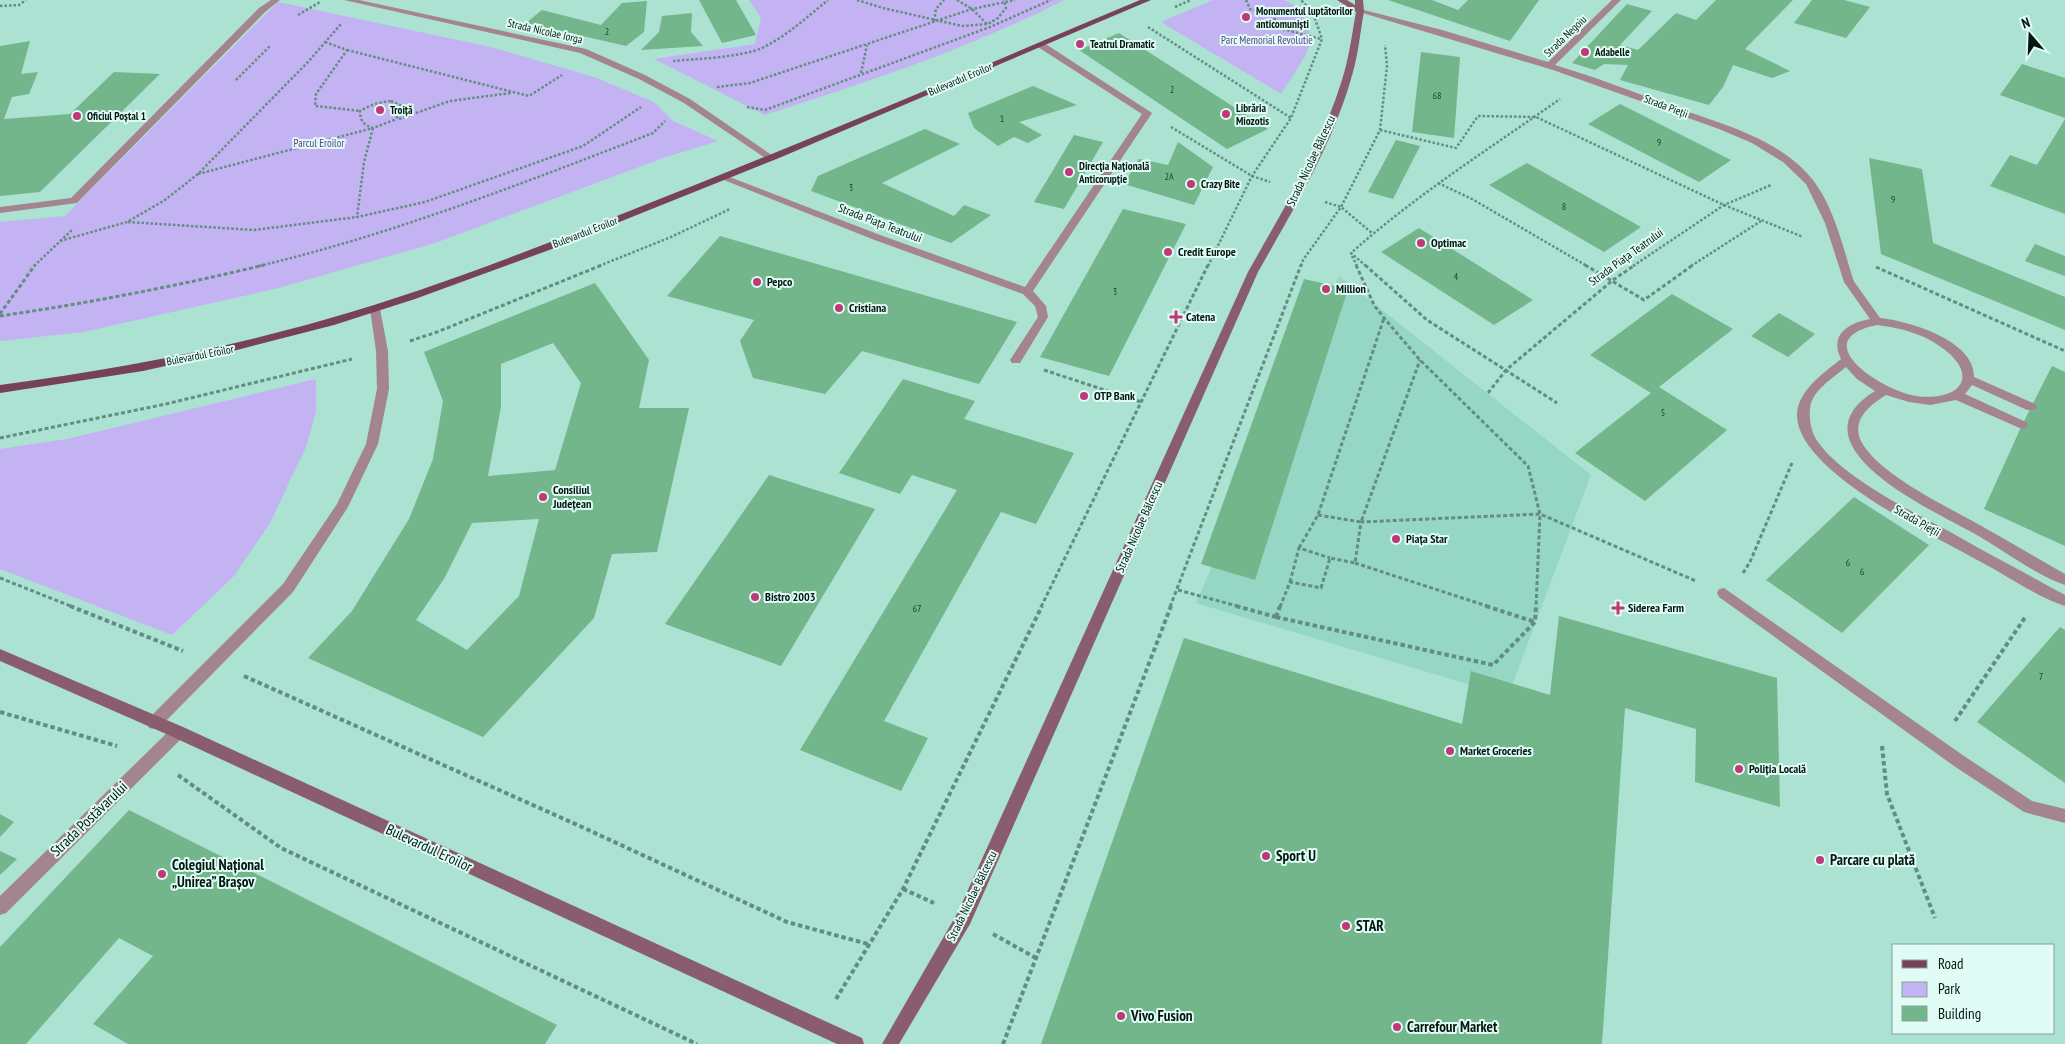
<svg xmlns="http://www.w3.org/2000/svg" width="2065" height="1044" viewBox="0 0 2065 1044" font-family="'PT Sans Narrow',sans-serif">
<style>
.built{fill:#96d6c5}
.green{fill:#c3b3f3}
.building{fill:#73b68c;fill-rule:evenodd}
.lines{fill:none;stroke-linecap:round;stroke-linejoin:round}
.path-far2{stroke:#648d82;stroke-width:2.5;stroke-dasharray:2.5 2;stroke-linecap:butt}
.path-far1{stroke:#648d82;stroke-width:3;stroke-dasharray:4 2.5;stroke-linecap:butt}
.path{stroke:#648d82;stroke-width:4;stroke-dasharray:4.5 3;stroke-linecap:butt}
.lane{fill:#a4848f;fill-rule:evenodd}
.street{fill:#a4848f;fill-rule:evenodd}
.secondary{fill:#8a5d6e;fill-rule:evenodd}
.primary{fill:#774257;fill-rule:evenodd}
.poi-dot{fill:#bf3878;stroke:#e1fcf4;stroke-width:2}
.labels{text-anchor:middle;stroke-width:4;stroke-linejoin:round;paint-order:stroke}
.number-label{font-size:10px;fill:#1f4031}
.far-poi-label{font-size:11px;font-weight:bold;fill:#031813;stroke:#e1fcf4;text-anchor:start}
.far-street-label{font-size:11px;fill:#031813;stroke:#e1fcf4}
.far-park-label{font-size:11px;fill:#5a428e;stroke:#e1fcf4}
.street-label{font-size:12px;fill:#031813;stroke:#e1fcf4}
.poi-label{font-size:12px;font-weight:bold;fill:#031813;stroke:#e1fcf4;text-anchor:start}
.near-street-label{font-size:15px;fill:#031813;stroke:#e1fcf4}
.near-poi-label{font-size:15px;font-weight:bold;fill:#031813;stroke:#e1fcf4;text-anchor:start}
</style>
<rect width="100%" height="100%" fill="#abe2d2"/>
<!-- built -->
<path class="built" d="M1339,276L1591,475L1508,696L1196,603Z"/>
<!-- green -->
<g class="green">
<path d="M749,0H1064C969,49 867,82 765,115L654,59L755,44L761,18Z"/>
<path d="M1213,0H1284C1301,6 1313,28 1309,46C1307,56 1288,83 1281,94L1161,22Z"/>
<path d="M278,2L491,47L594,77L654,102L673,121L718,141L666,157L435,243L279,288L83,332L0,341V222L65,216Z"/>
<path d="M316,379V412L306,447L270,523L234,576L172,635L0,569V449L67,439Z"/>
</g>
<!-- building -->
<g class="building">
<path d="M699,0H736L756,35L722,43Z"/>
<path d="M1388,0H1432L1458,10L1468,0H1539L1510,41Z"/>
<path d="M1716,0H1793L1745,49L1790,71L1772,78L1733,65L1723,87L1709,105L1620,80L1628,65L1604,64L1595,70L1572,63L1627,4L1652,11L1620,45L1638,50L1676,13L1696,20Z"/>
<path d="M1812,0H1844L1870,7L1846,38L1794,23Z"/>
<path d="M647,1L644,32L626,46L526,23L542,10L601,25L622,3Z"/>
<path d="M692,13L691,32L703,46L641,50L659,32L662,16Z"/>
<path d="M1119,33L1268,129L1227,149L1079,50Z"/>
<path d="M30,41L21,74L38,72L29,94L12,97L4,119L70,114L114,72L160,74L40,192L0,196V46Z"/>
<path d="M1421,52L1460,57L1454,138L1412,132Z"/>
<path d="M2022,64L2065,78V118L2000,95Z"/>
<path d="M1033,86L1077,105L1019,122L1042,135L1028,143L1014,137L998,146L974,128L968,113Z"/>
<path d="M1620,104L1731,160L1699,182L1588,124Z"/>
<path d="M2065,119V214L1990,186L2010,155L2037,165Z"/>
<path d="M925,129L960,144L882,183L954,216L964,205L991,215L951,243L811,191L818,176Z"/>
<path d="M1074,135L1103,142L1064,209L1034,202Z"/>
<path d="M1396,140L1420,146L1393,199L1368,192Z"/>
<path d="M1178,142L1213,167L1194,205L1124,184L1139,159L1168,165Z"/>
<path d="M1869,158L1922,169L1933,243L2065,297V330L1881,254Z"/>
<path d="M1527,163L1641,227L1604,252L1489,185Z"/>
<path d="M1123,209L1186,224L1109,376L1040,357Z"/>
<path d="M1419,228L1533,300L1494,325L1381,252Z"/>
<path d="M720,236L1017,322L979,384L862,351L825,394L753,378L740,341L754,320L667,296Z"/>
<path d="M2035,244L2065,256V276L2025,261Z"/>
<path d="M1304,279L1348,289L1255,580L1201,564Z"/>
<path d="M595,283L649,360L639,408H689L657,552L612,554L594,618L483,737L308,658L352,611L409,519L433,459L443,401L424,352ZM553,343L581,383L555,470L488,476L501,407V364ZM539,519L519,596L467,650L416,620L444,579L472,523Z"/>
<path d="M1672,294L1733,329L1659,387L1727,430L1645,501L1575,453L1651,393L1590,355Z"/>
<path d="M1779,313L1815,334L1788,357L1751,336Z"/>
<path d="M2052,366L2065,372V546L1984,509L2022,425Z"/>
<path d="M903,379L975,401L964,419L1074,453L1036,524L1001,512L884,721L928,738L901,791L800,750L957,490L912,475L900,494L839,473Z"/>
<path d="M769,475L875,509L781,666L665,624Z"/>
<path d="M1854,497L1929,545L1842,633L1766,580Z"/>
<path d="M1559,616L1777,678L1780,807L1695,782L1696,729L1625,708L1602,1044H1041L1184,638L1462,724L1471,671L1550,695Z"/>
<path d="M2060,627L2065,630V783L1977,722Z"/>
<path d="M129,810L557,1025L545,1044H128L93,1024L153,956L119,938L26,1044H0V947Z"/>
<path d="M0,814L14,822L0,837Z"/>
<path d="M0,851L17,859L0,875Z"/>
</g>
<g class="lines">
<!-- path-far2 -->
<g class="path-far2">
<path d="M857,0L883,8L962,26L988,24L998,18L1006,8L1004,0"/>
<path d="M957,0L972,9L987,24"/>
<path d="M1246,0L1250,9L1268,13L1276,20L1275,27L1321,39"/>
<path d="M0,6L19,5L26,0"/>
<path d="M1175,7L1191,0"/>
<path d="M298,15L320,2"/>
<path d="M934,21L936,9L944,0"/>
<path d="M1148,27L1291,118"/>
<path d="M325,42L347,50L316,94L315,106L360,111"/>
<path d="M347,50L529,96L562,75"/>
<path d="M673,61C696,59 742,57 762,48C787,36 807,17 828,0"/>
<path d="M861,73L867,45"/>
<path d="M236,80L270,46"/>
<path d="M717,87L750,83L972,9L1015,0"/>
<path d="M391,101L402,106L405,111L394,120L373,128C364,125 360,121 360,111C370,105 380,102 391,101Z"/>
<path d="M747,107L765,110L990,27L1051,0"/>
<path d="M399,119L450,101L511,93"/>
<path d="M1171,127L1252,176L1270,182"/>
<path d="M373,128L364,162L357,217L425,202L583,146L641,107"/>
<path d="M1380,130L1456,148L1478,116L1536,117L1724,205L1803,237"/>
<path d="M198,174L373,128"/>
<path d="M1438,183L1472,199L1587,266"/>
<path d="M1325,202L1341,207L1372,233"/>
<path d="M128,222L254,230L357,217"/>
<path d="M60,241L127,222L165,200L198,174L308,62L341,24"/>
<path d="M1352,256L1357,266"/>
<path d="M34,266L72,230"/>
<path d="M259,266C394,234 523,183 653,133L665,121"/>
<path d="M599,266L671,237L730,209"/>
<path d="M1208,266L1252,176L1291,118L1322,39L1313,13L1301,0"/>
<path d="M1301,266L1303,260L1341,207L1380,130L1387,66L1385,45"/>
<path d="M1366,266L1351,253C1416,195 1489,149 1560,99"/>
<path d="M1633,266L1724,205L1771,185"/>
<path d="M1691,266L1761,221"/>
</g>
<!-- path-far1 -->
<g class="path-far1">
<path d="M1356,265L1374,305L1384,318L1420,360L1528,466L1540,514L1696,581"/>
<path d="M1365,265L1427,320L1557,403"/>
<path d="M1585,265L1644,300L1693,265"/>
<path d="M1876,267L2065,351"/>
<path d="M0,314L35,265"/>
<path d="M0,316C89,303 177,286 264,265"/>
<path d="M410,341L437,332L602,265"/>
<path d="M1044,370L1141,402"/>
<path d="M1488,393L1506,370L1613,280L1635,265"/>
<path d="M0,438L166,404L352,359"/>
<path d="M1318,515L1361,522L1420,360"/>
<path d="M1299,548L1318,515L1384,318"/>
<path d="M1355,563L1490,607"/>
<path d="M1743,573L1750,562L1792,463"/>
<path d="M0,578L73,607"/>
<path d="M1290,582L1299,548L1330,558"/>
<path d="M1178,590L1241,607"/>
<path d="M1041,607L1208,265"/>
<path d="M1170,607L1301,265"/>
<path d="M1280,607L1290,582L1321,588L1330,558L1355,563L1361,522L1540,514L1536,607"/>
</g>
<!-- path -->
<g class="path">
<path d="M70,606L183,651"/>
<path d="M1236,606L1276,617"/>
<path d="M1486,606L1535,622"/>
<path d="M1276,617L1493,665L1535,622L1536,606"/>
<path d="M1276,617L1280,606"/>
<path d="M244,676L582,827L787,922L868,944"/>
<path d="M0,712L117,746"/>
<path d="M1955,721L2026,616"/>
<path d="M1882,746L1887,794L1935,918"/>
<path d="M178,775L281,848L697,1044"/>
<path d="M903,889L934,903"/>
<path d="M993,934L1036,958"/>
<path d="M836,999L903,889L1042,606"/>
<path d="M1003,1044L1171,606"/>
</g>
<!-- lane -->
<g class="lane">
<path d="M271,0H280L265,12L77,203L0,213V207L71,198L259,8Z"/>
<path d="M1038,43H1044L1152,113L1033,291L1046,306L1048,317L1020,363H1012L1010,360L1038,317L1035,306L1023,294L872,239L719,178L724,175L727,176L880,235L1025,287L1142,114L1038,47Z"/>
<path d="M1849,279L1853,280L1880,318C1908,321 1975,340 1974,377L2035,404L2037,407L2035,410H2027L1972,385L1965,394L2026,422L2028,425L2026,428L2022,429L1956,400L1930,405L1909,402L1886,395C1870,405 1851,420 1861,441C1878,475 1952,509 1985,528C2012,543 2038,559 2065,574V585C2036,575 2003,550 1975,534C1934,511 1787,445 1875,391L1857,379L1846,367C1833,378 1811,391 1810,409C1809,418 1811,431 1816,439C1839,476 1913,512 1952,533C1989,554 2027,574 2065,595V606C2039,598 2006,575 1981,562C1939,538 1783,466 1798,407C1804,386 1825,372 1841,359C1829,335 1848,323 1870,319L1844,282ZM1877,325C1900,328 1922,333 1941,347C1982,376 1959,402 1916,396C1882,391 1804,340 1877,325Z"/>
<path d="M375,305L380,309L388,351L389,389L378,444L348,507L293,592L159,728L154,729L149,728L147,723L149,718L283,584L337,504L366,444L377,389L376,351L370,309Z"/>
<path d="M1724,588L1964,756L2032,801L2065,809V823L2024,812L1954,766L1719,597L1717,593L1719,589Z"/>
</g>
<!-- street -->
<g class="street">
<path d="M344,0H359L586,49L645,75L690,99L776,158L771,161L768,160L684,103L639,79L580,53Z"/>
<path d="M1612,0H1621L1555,65C1595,77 1634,92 1674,107C1722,124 1779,138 1813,180C1835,209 1843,248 1854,282L1853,284L1849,285L1844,282L1825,223L1806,184L1783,162L1752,143L1719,129L1553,70L1356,11L1360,9L1442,30L1548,62Z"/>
<path d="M178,726L183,727L185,732L183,737L6,913L0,915V896L173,727Z"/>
</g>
<!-- secondary -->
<g class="secondary">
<path d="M1337,0H1347L1355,5V0H1363L1364,11C1360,34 1358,57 1351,79C1331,148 1293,210 1258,272L970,924L899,1044H882L958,912L1248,272C1283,210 1321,148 1342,80C1349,58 1352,34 1356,12Z"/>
<path d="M0,649L183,727L862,1038L864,1044H837L173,737L0,661Z"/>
</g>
<!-- primary -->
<path class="primary" d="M1140,0H1151L779,158L552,249L415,299L334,325L237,350L143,371L0,393V385C110,370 220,350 327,319C436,288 541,246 647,204C812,139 976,69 1140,0Z"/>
</g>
<!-- markers -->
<g class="poi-dot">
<circle cx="1246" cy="17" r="5"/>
<circle cx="1080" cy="44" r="5"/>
<circle cx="1585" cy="52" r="5"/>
<circle cx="380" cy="110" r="5"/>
<circle cx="1226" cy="114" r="5"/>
<circle cx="77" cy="116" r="5"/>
<circle cx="1069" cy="172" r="5"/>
<circle cx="1191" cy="184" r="5"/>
<circle cx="1421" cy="243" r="5"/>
<circle cx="1168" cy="252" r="5"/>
<circle cx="757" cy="282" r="5"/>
<circle cx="1326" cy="289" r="5"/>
<circle cx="839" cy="308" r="5"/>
<path d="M1173.5 309.5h5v5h5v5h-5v5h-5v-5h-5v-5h5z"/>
<circle cx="1084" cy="396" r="5"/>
<circle cx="543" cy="497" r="5"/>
<circle cx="1396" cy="539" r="5"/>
<circle cx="755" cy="597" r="5"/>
<path d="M1615.5 600.5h5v5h5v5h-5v5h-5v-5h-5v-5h5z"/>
<circle cx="1450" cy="751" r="5"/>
<circle cx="1739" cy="769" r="5"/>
<circle cx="1266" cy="856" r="5"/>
<circle cx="1820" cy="860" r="5"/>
<circle cx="162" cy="874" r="5"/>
<circle cx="1346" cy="926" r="5"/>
<circle cx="1121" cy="1016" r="5"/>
<circle cx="1397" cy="1027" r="5"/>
</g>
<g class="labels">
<!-- number labels -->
<g class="number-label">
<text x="607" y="35">2</text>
<text x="1172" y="93">2</text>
<text x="1437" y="99">68</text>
<text x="1002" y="122">1</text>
<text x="1659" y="146">9</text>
<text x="1169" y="180">2A</text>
<text x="851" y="191">3</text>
<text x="1893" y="203">9</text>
<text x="1564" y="210">8</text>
<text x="1456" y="280">4</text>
<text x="1115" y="295">3</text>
<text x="1663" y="416">5</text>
<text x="1848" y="566">6</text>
<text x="1862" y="575">6</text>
<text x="917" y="612">67</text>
<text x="2041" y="680">7</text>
</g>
<!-- far-poi labels -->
<g class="far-poi-label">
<text x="1256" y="15">Monumentul luptătorilor<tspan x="1256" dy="13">anticomuniști</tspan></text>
<text x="1090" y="48">Teatrul Dramatic</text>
<text x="1595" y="56">Adabelle</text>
<text x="1236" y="112">Librăria<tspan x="1236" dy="13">Miozotis</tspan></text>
<text x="390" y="114">Troiță</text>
<text x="87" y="120">Oficiul Poștal 1</text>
<text x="1079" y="170">Direcţia Naţională<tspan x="1079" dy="13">Anticorupţie</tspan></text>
<text x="1201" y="188">Crazy Bite</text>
</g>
<!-- far-street labels -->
<g class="far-street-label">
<text transform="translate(545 31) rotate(13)" y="4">Strada Nicolae Iorga</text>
<text transform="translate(1565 36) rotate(-44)" y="4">Strada Negoiu</text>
<text transform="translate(960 79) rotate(-23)" y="4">Bulevardul Eroilor</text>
<text transform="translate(1666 106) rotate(21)" y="4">Strada Pieții</text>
<text transform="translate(585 232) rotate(-21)" y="4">Bulevardul Eroilor</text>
<text transform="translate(200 355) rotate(-11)" y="4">Bulevardul Eroilor</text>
</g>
<!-- far-park labels -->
<g class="far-park-label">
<text x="1267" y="44">Parc Memorial Revolutie</text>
<text x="319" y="147">Parcul Eroilor</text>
</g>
<!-- street labels -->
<g class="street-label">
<text transform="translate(1311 161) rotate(-65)" y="4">Strada Nicolae Bălcescu</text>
<text transform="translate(880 223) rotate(21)" y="4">Strada Piața Teatrului</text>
<text transform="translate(1626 257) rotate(-36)" y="4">Strada Piața Teatrului</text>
<text transform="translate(1917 521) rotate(30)" y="4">Strada Pieții</text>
<text transform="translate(1139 527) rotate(-66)" y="4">Strada Nicolae Bălcescu</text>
<text transform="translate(972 896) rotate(-64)" y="4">Strada Nicolae Bălcescu</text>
</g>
<!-- poi labels -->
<g class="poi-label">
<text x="1431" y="247">Optimac</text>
<text x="1178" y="256">Credit Europe</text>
<text x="767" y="286">Pepco</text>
<text x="1336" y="293">Million</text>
<text x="849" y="312">Cristiana</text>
<text x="1186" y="321">Catena</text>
<text x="1094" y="400">OTP Bank</text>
<text x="553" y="494">Consiliul<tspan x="553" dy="14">Județean</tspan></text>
<text x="1406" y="543">Piața Star</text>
<text x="765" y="601">Bistro 2003</text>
<text x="1628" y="612">Siderea Farm</text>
<text x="1460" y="755">Market Groceries</text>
<text x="1749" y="773">Poliția Locală</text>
</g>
<!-- near-street labels -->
<g class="near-street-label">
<text transform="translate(89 819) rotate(-44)" y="5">Strada Postăvarului</text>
<text transform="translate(429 848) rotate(25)" y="5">Bulevardul Eroilor</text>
</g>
<!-- near-poi labels -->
<g class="near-poi-label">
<text x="1276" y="861">Sport U</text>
<text x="1830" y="865">Parcare cu plată</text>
<text x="172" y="870">Colegiul Național<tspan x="172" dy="17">„Unirea” Brașov</tspan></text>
<text x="1356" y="931">STAR</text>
<text x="1131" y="1021">Vivo Fusion</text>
<text x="1407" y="1032">Carrefour Market</text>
</g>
</g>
<!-- legend -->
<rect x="1892" y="944" width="162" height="90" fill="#e1fcf4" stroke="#88a19a"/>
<rect x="1902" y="960" width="25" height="8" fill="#774257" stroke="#88a19a"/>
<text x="1938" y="969" font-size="15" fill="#031813">Road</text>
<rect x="1902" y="982" width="25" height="15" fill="#c3b3f3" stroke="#88a19a"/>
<text x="1938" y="994" font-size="15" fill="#031813">Park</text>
<rect x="1902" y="1006" width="25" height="15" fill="#73b68c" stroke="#88a19a"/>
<text x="1938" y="1019" font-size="15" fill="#031813">Building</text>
<!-- north arrow -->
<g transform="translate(2030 35) rotate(341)" stroke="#e1fcf4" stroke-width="4" paint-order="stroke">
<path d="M0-4L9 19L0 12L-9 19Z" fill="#031813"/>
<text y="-8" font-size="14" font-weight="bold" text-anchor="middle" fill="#031813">N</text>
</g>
</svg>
